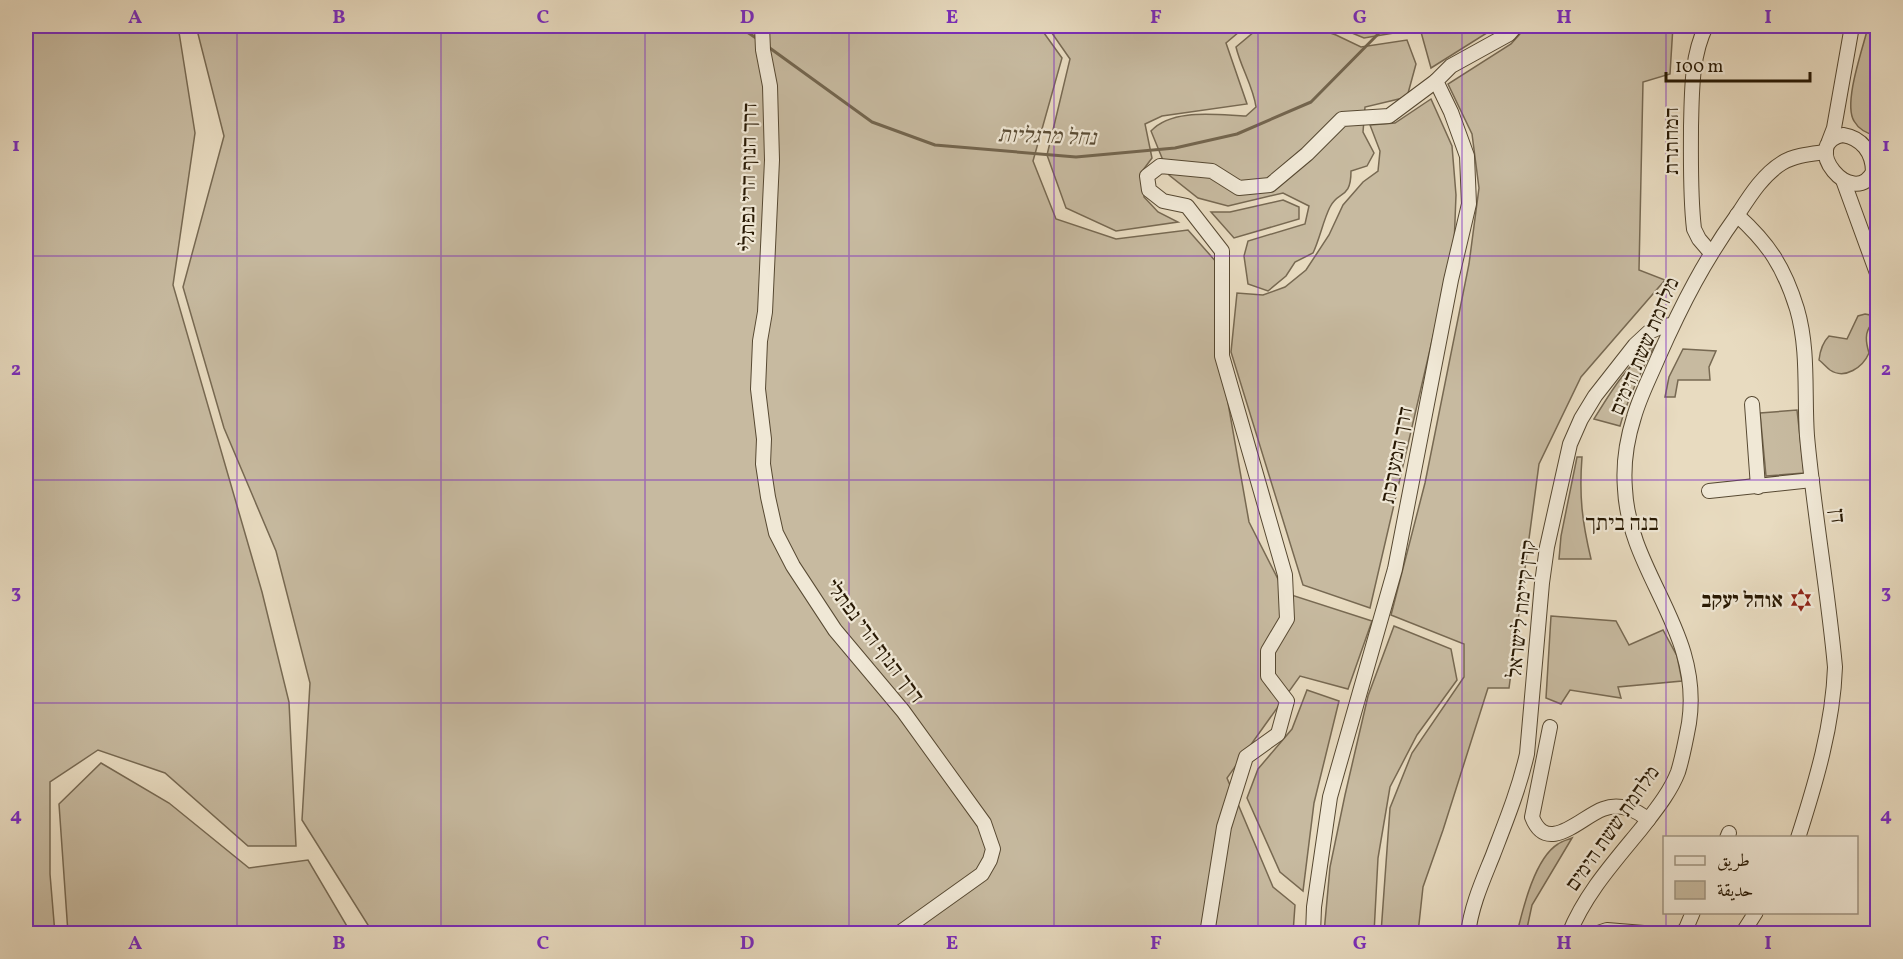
<svg xmlns="http://www.w3.org/2000/svg" width="1903" height="959" viewBox="0 0 1903 959" font-family="Vollkorn,Amiri,'Frank Ruhl Libre',serif">
<style>
.green{fill:#c7baa0;stroke:#776952;stroke-width:1.5}
.lines{fill:none;stroke-linecap:round;stroke-linejoin:round}
.stream{stroke:#73654e;stroke-width:3}
.minor-casing{stroke:#574932;stroke-width:16}
.minor{stroke:#f0e8d6;stroke-width:14}
.grid{fill:none;stroke:#7b2cbf;stroke-width:1.5;stroke-opacity:0.55}
.labels{text-anchor:middle;stroke-width:4.5;stroke-linejoin:round;paint-order:stroke}
.street-label{font-size:21px;fill:#271803;stroke:#f0e8d6}
.poi-label{font-size:21px;font-weight:bold;fill:#271803;stroke:#f0e8d6;text-anchor:end}
.water-label{font-size:22px;font-style:italic;fill:#5a4c35;stroke:#f0e8d6}
.neighbourhood-label{font-size:22px;fill:#271803;stroke:#f0e8d6}
.neatline{fill:none;stroke:#7b2cbf;stroke-width:2}
.grid-label{font-size:20px;text-anchor:middle;font-weight:bold;fill:#7b2cbf}
</style>
<rect width="100%" height="100%" fill="#e8dbc0"/>
<filter id="stains"><feTurbulence type="fractalNoise" baseFrequency=".00333" numOctaves="4"/><feColorMatrix values="0 0 0 0 .2 0 0 0 0 .09 0 0 0 0 .02 0 0 0 .5 -.17"/></filter>
<radialGradient id="worn" r=".72"><stop offset=".6" stop-color="#630" stop-opacity="0"/><stop offset="1" stop-color="#630" stop-opacity=".3"/></radialGradient>
<!-- green -->
<g class="green">
<path d="M26,26H178L195,133L173,285L262,592L289,702L296,846H248L165,773L98,750L50,782V874L55,934L26,933Z"/>
<path d="M196,26H1039L1062,58L1033,161L1056,219L1116,239L1188,230L1218,264L1219,352L1249,522L1285,593L1372,621L1348,689L1300,676L1227,778L1273,887L1295,905L1293,933H373L302,820L310,683L276,551L224,428L183,287L224,136Z"/>
<path d="M1047,26H1246L1226,43L1247,104L1162,116L1145,124L1152,158L1143,170L1144,197L1158,212L1178,222L1116,231L1066,208L1047,155L1070,59Z"/>
<path d="M1275,26H1310L1336,35L1361,47L1407,40L1416,64L1407,97L1365,107L1363,132L1374,153L1367,166L1351,171C1351,200 1338,190 1330,207C1323,221 1320,238 1313,253L1295,262L1286,276L1268,291L1248,284L1244,256L1248,241L1305,224L1309,206L1283,193L1228,206L1198,198L1169,175L1151,131C1172,108 1217,115 1246,116L1256,107C1253,86 1241,68 1236,47L1254,32Z"/>
<path d="M1335,26H1498L1431,68L1421,32L1406,31L1364,38Z"/>
<path d="M1527,26H1673L1670,74L1643,82L1639,270L1665,280L1581,377L1539,464L1509,688H1488L1443,830L1423,887L1418,933H1381L1390,808L1412,753L1464,677V644L1391,615L1425,483L1469,264L1479,188L1472,134L1448,84L1511,44Z"/>
<path d="M1868,27L1877,30V136C1868,134 1859,130 1854,121C1843,103 1863,48 1868,27Z"/>
<path d="M1431,99L1452,146L1456,195L1454,246L1370,608L1303,585L1231,352L1237,293L1263,295L1285,287L1306,270L1329,235L1343,205L1363,182L1378,171L1380,151L1370,125L1395,123Z"/>
<path d="M1283,200L1299,207V219L1234,238L1211,212H1230Z"/>
<path d="M1865,314L1870,315L1872,324C1864,332 1866,343 1869,353C1863,367 1845,380 1830,370C1826,367 1823,363 1819,360C1820,351 1822,343 1829,336L1847,339L1858,316Z"/>
<path d="M1655,345C1641,371 1628,397 1620,426L1594,419C1610,393 1629,361 1655,345Z"/>
<path d="M1683,349L1716,351L1709,367L1710,380H1678L1675,397H1665L1669,377Z"/>
<path d="M1797,410L1804,473L1766,476L1760,413Z"/>
<path d="M1577,457H1582C1579,496 1582,521 1591,559H1559L1561,536Z"/>
<path d="M1551,616L1616,621L1629,645L1663,630L1677,656L1682,681L1618,687L1621,698L1570,690L1561,704L1546,698Z"/>
<path d="M1394,626L1451,649L1457,680L1417,735L1390,787L1378,858L1374,933H1324L1330,867L1345,795L1368,696Z"/>
<path d="M1307,690L1339,701L1314,803L1303,891L1280,872L1247,798L1258,769L1292,729Z"/>
<path d="M101,763L169,803L249,868L308,860L351,933H68L59,804Z"/>
<path d="M1572,838L1532,905L1526,933H1517C1523,908 1535,858 1558,844C1562,841 1567,840 1572,838Z"/>
</g>
<g class="lines">
<!-- stream -->
<g class="stream">
<path d="M738,26L759,40"/>
<path d="M767,46L872,122L935,145L1076,157L1175,148L1237,134L1311,102L1386,26"/>
</g>
<!-- minor casing -->
<g class="minor-casing">
<g id="minor">
<path d="M762,26L763,50L770,86L772,160L765,312L760,341L758,389L764,439L763,464L768,497L776,533L793,566L835,630L903,711L984,823L993,849L990,860L982,874L898,934"/>
<path d="M1706,26C1691,57 1692,92 1691,126C1691,160 1690,195 1694,229L1699,239L1711,253"/>
<path d="M1843,135C1862,138 1873,153 1873,172C1853,210 1798,144 1843,135Z"/>
<path d="M1829,141L1834,128L1852,26"/>
<path d="M1843,180L1878,276"/>
<path d="M1737,215C1769,244 1784,267 1797,309C1809,350 1804,394 1807,436C1814,513 1828,590 1835,667C1833,725 1816,782 1798,838"/>
<path d="M1752,404L1758,487"/>
<path d="M1709,491L1812,480"/>
<path d="M1550,727L1532,817C1547,856 1581,817 1603,809C1619,803 1636,809 1648,820"/>
<path d="M1727,838L1729,833"/>
<path d="M832,934H844"/>
<path d="M1207,934L1224,827L1246,757L1278,734L1287,701L1268,676V651L1287,619L1285,575L1222,356V251L1187,206L1163,201L1149,190L1147,176L1160,166L1212,171L1239,188L1270,185L1307,154L1342,119L1389,116L1436,81"/>
<path d="M1313,934L1314,907L1330,797L1395,569L1451,280L1469,204L1467,156L1451,112L1436,81L1451,66L1509,34L1516,26"/>
<path d="M1468,934C1471,906 1483,880 1493,855C1506,821 1519,789 1527,754L1542,583L1547,547L1570,444L1581,419L1595,396L1635,345L1649,332L1663,326L1672,325"/>
<path d="M1569,934C1585,894 1614,862 1641,829C1654,812 1670,793 1678,772C1683,756 1686,739 1689,723C1703,631 1629,574 1625,489C1623,465 1627,439 1634,417C1640,396 1650,377 1658,358C1682,304 1705,259 1740,211C1751,194 1764,174 1782,163C1795,155 1811,154 1826,152"/>
<path d="M1595,934L1607,930L1656,934"/>
<path d="M1676,934L1685,931L1693,912"/>
<path d="M1742,934L1756,912"/>
<path d="M1875,934L1878,929"/>
</g>
</g>
<!-- minor -->
<use href="#minor" class="minor"/>
</g>
<!-- grid -->
<path class="grid" d="M237,26V934M441,26V934M645,26V934M849,26V934M1054,26V934M1258,26V934M1462,26V934M1666,26V838M26,256H1878M26,480H1878M26,703H1878M1666,912V934"/>
<!-- icons -->
<defs>
<g id="synagogue-bare" transform="scale(1.8)"><path d="M0-6.5L5.6 3.2H-5.6ZM0 6.5L5.6-3.2H-5.6Z" fill="#8f2418" stroke="#f0e8d6" stroke-width="2.5" paint-order="stroke"/></g>
</defs>
<g fill-rule="evenodd">
<use href="#synagogue-bare" x="1801" y="600"/>
</g>
<g class="labels">
<!-- street labels -->
<g class="street-label">
<text transform="translate(1671 141) rotate(-90)" y="7">המחתרת</text>
<text transform="translate(748 177) rotate(-89)" y="7">דרך הנוף הרי נפתלי</text>
<text transform="translate(1644 346) rotate(-67)" y="7">מלחמת ששת הימים</text>
<text transform="translate(1396 455) rotate(-79)" y="7">דרך המערכת</text>
<text transform="translate(1838 516) rotate(83)" y="7">דן</text>
<text transform="translate(1521 609) rotate(-84)" y="7">קרן קיימת לישראל</text>
<text transform="translate(875 641) rotate(53)" y="7">דרך הנוף הרי נפתלי</text>
<text transform="translate(1612 828) rotate(-55)" y="7">מלחמת ששת הימים</text>
</g>
<!-- poi labels -->
<g class="poi-label">
<text x="1783" y="607">אוהל יעקב</text>
</g>
<!-- water labels -->
<g class="water-label">
<text transform="translate(1047 135) rotate(2)" y="8">נחל מרגליות</text>
</g>
<!-- neighbourhood labels -->
<g class="neighbourhood-label">
<text x="1622" y="530">בנה ביתך</text>
</g>
</g>
<!-- margin -->
<rect width="1903" height="959" fill="none" stroke="#e8dbc0" stroke-width="66"/>
<!-- legend -->
<rect x="1663" y="836" width="195" height="78" fill="#f0e8d6" stroke="#a09582" stroke-width="1.5"/>
<rect x="1675" y="856" width="30" height="9" fill="#f0e8d6" stroke="#a09582" stroke-width="1.5"/>
<text x="1717" y="866" font-size="18" fill="#271803">طريق</text>
<rect x="1675" y="881" width="30" height="18" fill="#c7baa0" stroke="#a09582" stroke-width="1.5"/>
<text x="1717" y="896" font-size="18" fill="#271803">حديقة</text>
<!-- scale -->
<path d="M1666 72v9h144v-9" fill="none" stroke="#271803" stroke-width="3"/>
<text x="1675" y="72" font-size="18" fill="#271803" stroke="#f0e8d6" stroke-width="4.5" paint-order="stroke">100 m</text>
<rect x="33" y="33" width="1837" height="893" class="neatline"/>
<g class="grid-label">
<text x="135" y="23">A</text>
<text x="339" y="23">B</text>
<text x="543" y="23">C</text>
<text x="747" y="23">D</text>
<text x="952" y="23">E</text>
<text x="1156" y="23">F</text>
<text x="1360" y="23">G</text>
<text x="1564" y="23">H</text>
<text x="1768" y="23">I</text>
<text x="16" y="151">1</text>
<text x="1886" y="151">1</text>
<text x="16" y="375">2</text>
<text x="1886" y="375">2</text>
<text x="16" y="598">3</text>
<text x="1886" y="598">3</text>
<text x="16" y="821">4</text>
<text x="1886" y="821">4</text>
<text x="135" y="949">A</text>
<text x="339" y="949">B</text>
<text x="543" y="949">C</text>
<text x="747" y="949">D</text>
<text x="952" y="949">E</text>
<text x="1156" y="949">F</text>
<text x="1360" y="949">G</text>
<text x="1564" y="949">H</text>
<text x="1768" y="949">I</text>
</g>
<rect width="100%" height="100%" filter="url(#stains)"/>
<rect width="100%" height="100%" fill="url(#worn)"/>
</svg>
